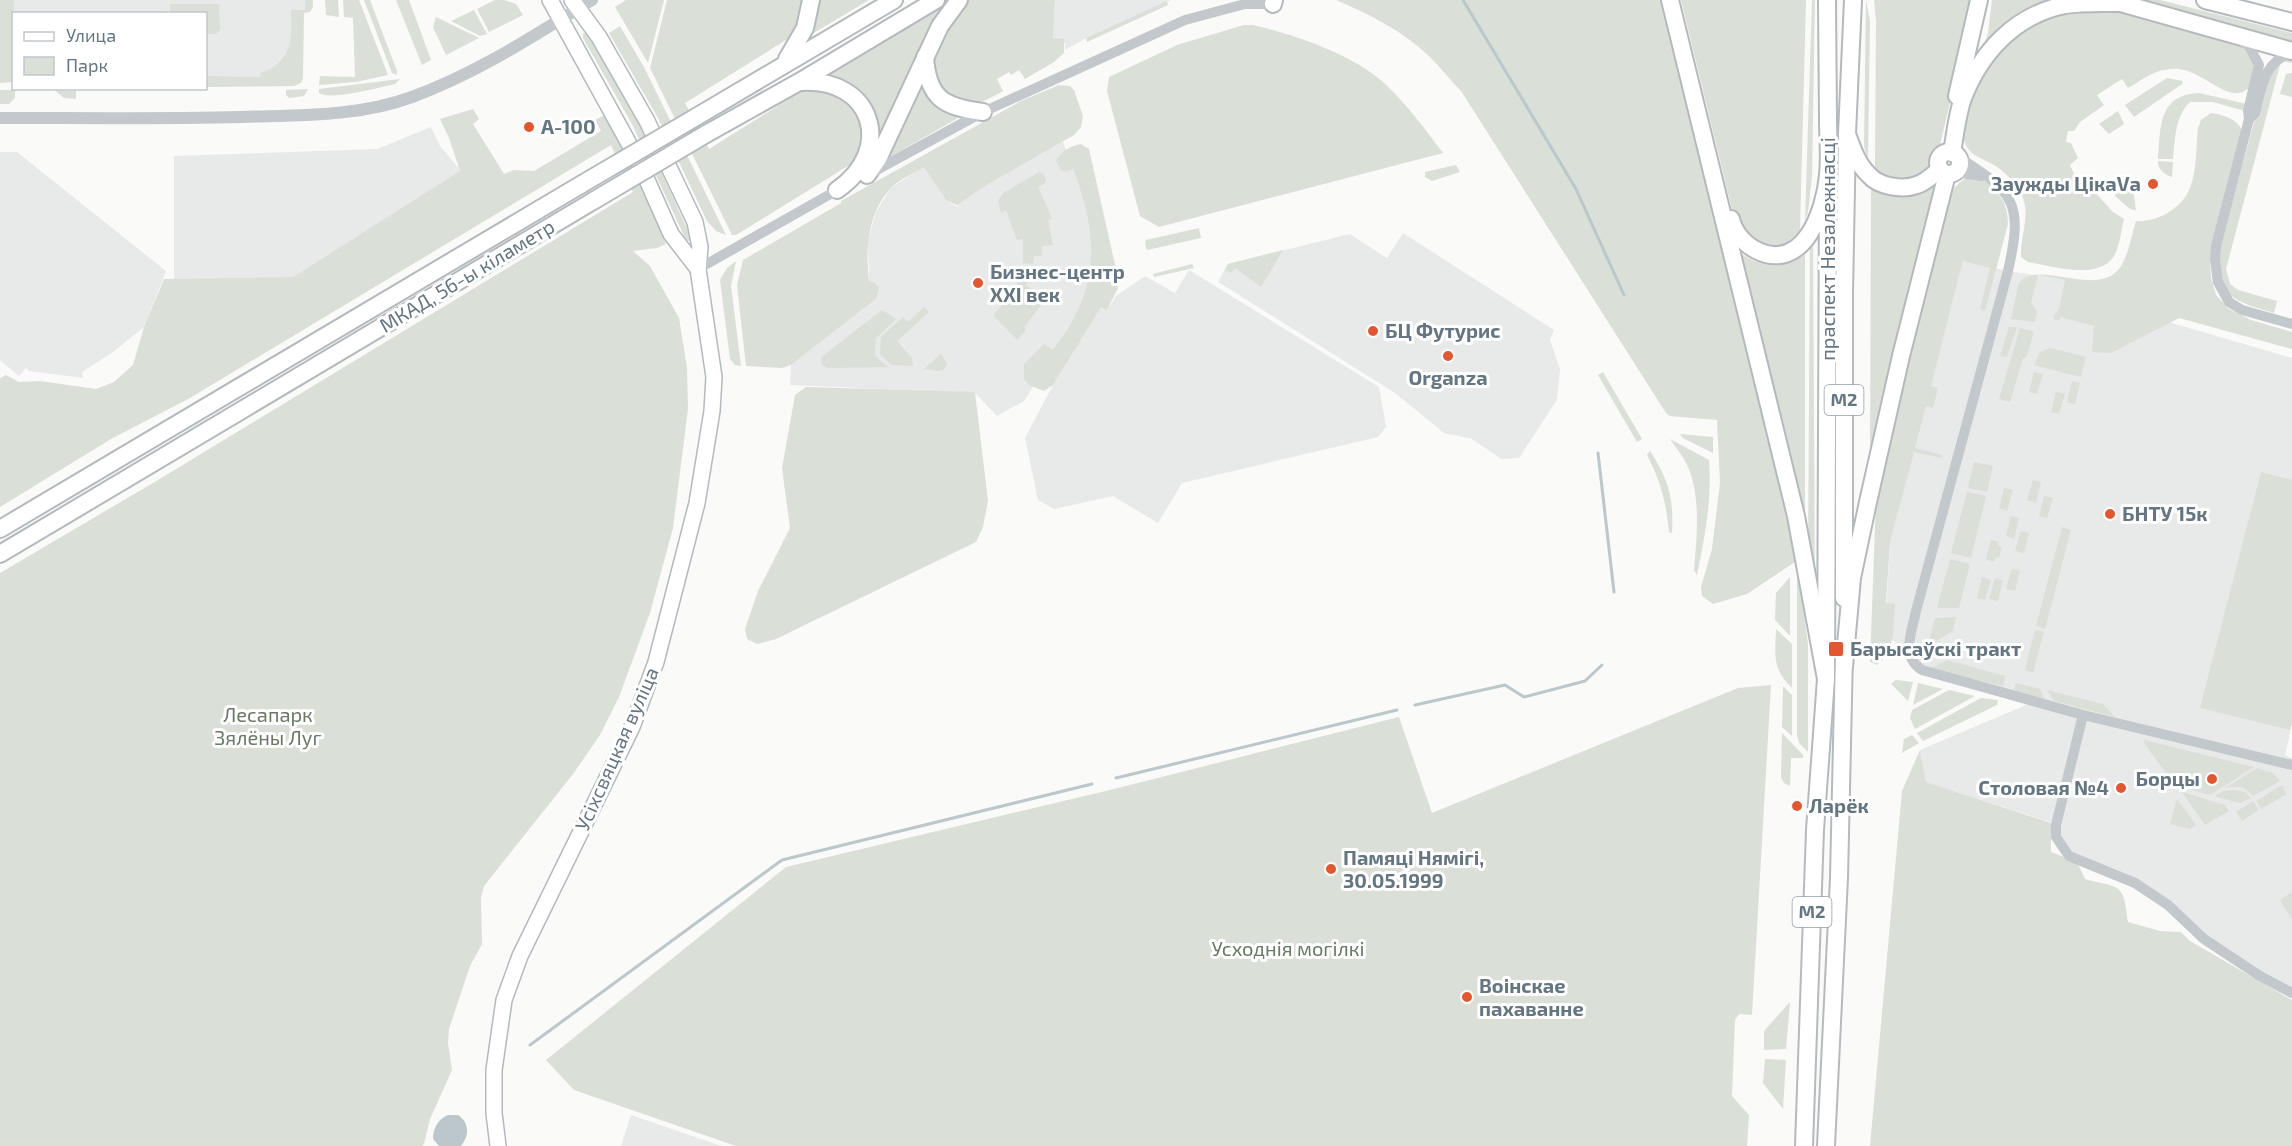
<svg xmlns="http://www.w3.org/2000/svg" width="2292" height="1146" viewBox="0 0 2292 1146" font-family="'Exo 2',sans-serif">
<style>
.built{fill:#e8e9e9}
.green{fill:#dadfd7}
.water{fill:#bbc7cb}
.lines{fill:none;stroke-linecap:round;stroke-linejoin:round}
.stream{stroke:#bbc7cb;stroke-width:3}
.secondary-casing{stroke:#b3babf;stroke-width:18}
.primary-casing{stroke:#b5babe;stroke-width:20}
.trunk-casing{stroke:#b4b9bd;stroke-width:20}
.minor{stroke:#c3c8cc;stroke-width:10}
.tertiary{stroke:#c3c8cc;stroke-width:12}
.secondary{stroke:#fff;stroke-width:15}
.primary{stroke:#fff;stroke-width:16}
.trunk{stroke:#fff;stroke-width:16}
.trunk-bridge-casing{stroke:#b4b9bd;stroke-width:20;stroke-linecap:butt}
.trunk-bridge{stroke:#fff;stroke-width:16}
.poi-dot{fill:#e4572e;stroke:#fff;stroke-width:2}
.labels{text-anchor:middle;stroke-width:6;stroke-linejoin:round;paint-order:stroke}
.shield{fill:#fff;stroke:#939fa8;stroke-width:1.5}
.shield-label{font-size:18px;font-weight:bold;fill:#657683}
.poi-label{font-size:20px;font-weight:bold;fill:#657683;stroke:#fff;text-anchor:start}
.street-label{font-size:20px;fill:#657683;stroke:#fff}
.park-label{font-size:20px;fill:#687a64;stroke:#fff}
</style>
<rect width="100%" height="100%" fill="#fafaf8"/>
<!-- built -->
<g class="built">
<path d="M11,0H306V10H296L297,70L287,81L206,80V14H14V53Z"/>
<path d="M1055,0H1171L1086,38L1065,50V43L1053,39Z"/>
<path d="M431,127L440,146L461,171L293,277L174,279V156L377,149Z"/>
<path d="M1061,136L1085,200L1091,229L1092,256L1089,284L1080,310L1068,331L1024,401L997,416L975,393L790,385L791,365L876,299L875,283L869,281L868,241L876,212L891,188L924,166L946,200L959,208L954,201Z"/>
<path d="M0,152H17L166,271L144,327L113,352L82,372L83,378L29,371L26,368L19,376L0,360Z"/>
<path d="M1403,233L1554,330L1550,340L1560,369L1557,400L1519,458L1501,459L1472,439L1444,433L1395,393L1218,282L1228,264L1350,234L1387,258Z"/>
<path d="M1963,261L2008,271L2075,281L2175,324L2292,358V724L2285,755L2292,758V993L2260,976L2135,883L2069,856L2056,824L1926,782L1920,750L2033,702L1934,674L1885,634L1890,542Z"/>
<path d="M1189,270L1379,387L1386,427L1378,437L1182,483L1158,523L1113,496L1054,509L1038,500L1025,438L1053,385L1101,306L1107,310L1116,296L1145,276L1175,293Z"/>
<path d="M631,1115L689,1135L722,1146H621Z"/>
</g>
<!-- green -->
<g class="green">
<path d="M0,0H14L13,82L0,83Z"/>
<path d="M305,0H313V7L310,12L304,13L303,78L301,83L294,86L206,87V76L260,77L261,73C293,61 292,39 291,10H305Z"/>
<path d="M325,0H338L339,17L326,15Z"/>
<path d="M343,0H359L388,75L356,82L319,85L320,76L355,77L353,18L344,17Z"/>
<path d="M364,0H370L397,71V75L392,73Z"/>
<path d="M396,0H409L431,60L422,65Z"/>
<path d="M495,0H504L516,4L523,15L489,32L477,9Z"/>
<path d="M626,0H664L648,63L615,7Z"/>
<path d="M667,0H803L798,21L789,38L685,103L709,149L808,87C818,86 825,90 835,94C867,109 864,132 856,161L736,235H732L650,68Z"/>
<path d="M816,0H869L807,37Z"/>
<path d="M948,0H952L879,143C868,106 866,81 821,75Z"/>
<path d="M965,0H1055L1053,38L1064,39V53L1054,62L1025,79L1019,70L1011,75L1009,72L997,79L1003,91C971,109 967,108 938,86L931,57Z"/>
<path d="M1336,0H1665L1801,558L1747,594L1713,604L1702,596L1701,587L1712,549L1720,483L1717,420L1670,416L1666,413L1461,91C1450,80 1440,67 1429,56C1403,31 1369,14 1336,0Z"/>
<path d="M1681,0H1806L1800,230C1769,265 1757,245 1734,218Z"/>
<path d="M1812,0H1815L1812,177L1808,212L1805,220Z"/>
<path d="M1866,0L1870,21L1868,159L1864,146Z"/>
<path d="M1874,0H1975L1936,161C1922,182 1892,187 1875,168L1876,21Z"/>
<path d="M1992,0H2047C2018,10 1999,29 1981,53L1988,33Z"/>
<path d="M2126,0H2160L2292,33V43Z"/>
<path d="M1167,1L1168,5L1087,42L1086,38Z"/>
<path d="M170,4H219L220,30L216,34H206V14L170,13Z"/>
<path d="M2105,6L2242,46L2254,57L2252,87C2246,90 2241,94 2234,93C2214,90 2195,66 2170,69C2154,70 2142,80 2128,88L2122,79L2097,95L2104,105L2080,122L2074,131H2068L2066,142L2071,143L2078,158L2070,165L2082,191L2093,190L2113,212L2124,219C2121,231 2120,245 2114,256C2099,281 2052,266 2028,262L2021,257C2020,237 2030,218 2023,198C2020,187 2007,174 1997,167C1986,159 1970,157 1965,143C1955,113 1987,61 2008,40C2017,32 2039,20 2051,14C2064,8 2090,8 2105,6Z"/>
<path d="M474,10L487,34L480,36L451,21Z"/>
<path d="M436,17L479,38L446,55L433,27Z"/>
<path d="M1244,25H1253C1293,34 1352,54 1383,82C1406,103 1424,128 1443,153L1159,227L1140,216L1107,91L1109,77L1177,45Z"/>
<path d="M620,26L645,69L726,235L716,231L707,221L658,118L609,33Z"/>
<path d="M583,33L589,34L638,121L692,239L691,241L686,240L632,124L583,38Z"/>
<path d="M2285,58L2292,60V63L2281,61L2226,269L2230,284L2238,290L2277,301L2274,313C2242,303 2220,300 2216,262L2266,78L2275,63Z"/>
<path d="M2292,73V97L2280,94L2286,74Z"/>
<path d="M2167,78L2183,81L2182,84L2134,117L2125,105Z"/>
<path d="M400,79L395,84C380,87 331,101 319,93V89Z"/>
<path d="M919,79L958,118L881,162Z"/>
<path d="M1059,85L1070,86L1074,90L1083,116L1081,127L1074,135L988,184L957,205L946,200L924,167C914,173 901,179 892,187C868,211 865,250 869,281L875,283L879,288L876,299L791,365L782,368L746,366L737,285L743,260L841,203V201L1021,101Z"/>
<path d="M308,89L304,96L289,98L286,95V90Z"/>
<path d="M0,90H15V98L9,104H0Z"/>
<path d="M54,90L76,91V99L64,98Z"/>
<path d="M2199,93L2247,104L2245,110H2241L2213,102H2190C2175,116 2175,140 2173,159H2158C2161,126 2158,95 2199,93Z"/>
<path d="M473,109L479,119L473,124L504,174L514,170L534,171L601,131L595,120L607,114L620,137L666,244L657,248L633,251L650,266L679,318L687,368L688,409L673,528L650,613L619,697L600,735L573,774L484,886L481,898L482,944L470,966L449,1029L448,1043L452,1070L430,1119L424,1144L422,1146H0V573L158,480L633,192L611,145L190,398L111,439L0,507V378L6,375L19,382L40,381L96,389L114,382L133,365L144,327L164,279L293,277L460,171L449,138L440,119Z"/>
<path d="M2118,111L2124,124L2109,134L2099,124Z"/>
<path d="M2211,113C2225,115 2237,119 2243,132L2210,263L2211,277L2216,295L2229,309L2251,320L2292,332V349L2179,318L2111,353L2092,352L2094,326L2060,317V320H2055L2053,317L2059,309L2065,280L2038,275L2031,303L2037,312L2035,322L2011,319L2018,286C2031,256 2093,298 2118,270C2129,257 2131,236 2136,221C2157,223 2185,207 2191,185C2197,168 2196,146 2198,128L2201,120Z"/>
<path d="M1081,144L1089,149L1116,269L1118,288L1107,310L1101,307L1053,385L1044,391L1029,385L1024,379V364L1044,344L1053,350C1100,290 1100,238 1073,169L1066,172L1061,170L1056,161C1060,152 1072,145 1081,144Z"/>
<path d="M2158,161L2173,162L2172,177C2165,175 2157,169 2158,161Z"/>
<path d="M1456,165L1460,172L1432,181L1425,177V172Z"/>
<path d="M1039,172L1044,174L1046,181L1044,184L1038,187L1052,218L1048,220L1053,245L1042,246V256H1034L1033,264L1023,263V239L1017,240L1006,210L1001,213L998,201L1003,193Z"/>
<path d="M1968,177L1982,180L1991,185L2004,202L2007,213L2008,224L1985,311L1980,309L1990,268L1963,261L1931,386L1938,388L1933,408L1926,406L1915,448L1942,455V458L1914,452L1890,542L1886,603L1895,604C1893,627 1896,650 1877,665L1870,662L1876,500L1946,201C1952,190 1956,184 1968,177Z"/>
<path d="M2125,182L2133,189L2136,210L2130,209L2115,196L2116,189Z"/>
<path d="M1937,183L1870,476L1871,185L1921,190Z"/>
<path d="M1199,228L1201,238L1147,250L1145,243L1146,240Z"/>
<path d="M1813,236L1815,599L1808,556L1810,241Z"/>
<path d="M1805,246V553L1737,250C1764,273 1778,261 1805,246Z"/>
<path d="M1283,250L1261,287L1235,268L1231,273L1225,270L1228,264Z"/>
<path d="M736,261L731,286L741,366L735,365L730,359L720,280L727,268Z"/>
<path d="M1192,264L1194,268L1154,277L1153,274Z"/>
<path d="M1021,276L1029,279L1026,286L1035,290L1030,300L1041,305L1024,327L1026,330L1017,340L994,316L995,313L1011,296Z"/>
<path d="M924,307L929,312L897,341L912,358L913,366L891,365L880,354L881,337L903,317L908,322Z"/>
<path d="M882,310L896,319L876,338L875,356L888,367L828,368L822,365L821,359L825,354Z"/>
<path d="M2009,327H2017L2007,357L2000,356Z"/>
<path d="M2020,328L2034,332L2026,358H2023L2010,402L1999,399Z"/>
<path d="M2050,348L2086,357L2081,377L2034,365L2040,352Z"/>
<path d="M941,354L947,363C945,375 934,370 924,369Z"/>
<path d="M1603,372L1642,439L1637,442L1598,375Z"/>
<path d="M2034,372L2043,374L2037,394L2029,392Z"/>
<path d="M2072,381L2080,383L2075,404L2067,402Z"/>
<path d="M806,387L975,392L988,501L983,527L976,542L776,639L757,644L747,639L745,629L758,591L790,528L782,468L795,395Z"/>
<path d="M2056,392L2065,394L2059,414L2051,412Z"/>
<path d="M1680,434L1713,437V453L1683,438Z"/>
<path d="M1670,439L1709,460C1712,500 1705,536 1697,575L1694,570C1697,535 1702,490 1684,459C1680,452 1674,446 1670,439Z"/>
<path d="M1650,451C1669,480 1674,499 1672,533L1669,532C1666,502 1661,482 1647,455Z"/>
<path d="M1974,462L1993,466L1987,492L1968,488Z"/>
<path d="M2261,472L2292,480V724L2290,730L2200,708Z"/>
<path d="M2033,480L2041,482L2036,503L2027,500Z"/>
<path d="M2004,488L2013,490L2007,511L1999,508Z"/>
<path d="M1967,492L1986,496L1971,558L1951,553Z"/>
<path d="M2044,496L2053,498L2047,518L2039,516Z"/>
<path d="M2011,516L2019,518L2014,539L2006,536Z"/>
<path d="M2062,527L2071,530L2045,629L2036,626Z"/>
<path d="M2021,531L2029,533L2024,553L2015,551Z"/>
<path d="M1991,540L1999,542L1998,546L2002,547L1999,558L1996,557L1994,562L1986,559Z"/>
<path d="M1950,559L1970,564L1959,608H1937Z"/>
<path d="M2012,569L2020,571L2015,591L2006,589Z"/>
<path d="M1799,573L1808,645V752L1799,743L1797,735V575Z"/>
<path d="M1790,577V636L1775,620L1776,593Z"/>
<path d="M1982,577L1991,580L1985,600L1977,598Z"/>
<path d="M1995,578L2003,581L1998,601L1989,599Z"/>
<path d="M1956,617L1953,631L1928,646L1935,618Z"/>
<path d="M1776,629L1792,644V688C1772,668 1775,656 1776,629Z"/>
<path d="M2035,630L2044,632L2033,673L2025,670Z"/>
<path d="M1947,660L2005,676L2003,686L1930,669Z"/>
<path d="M1896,680L1913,682L1908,701L1891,684Z"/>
<path d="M1918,683L1943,689L1913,705Z"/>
<path d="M2016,683L2040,689L2045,700L2013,692Z"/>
<path d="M1771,685L1752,1015L1739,1014L1735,1020L1732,1096L1749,1115L1747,1146H736L574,1090L546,1060L786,867L1110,790L1399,717L1432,813L1738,688Z"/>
<path d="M1783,686L1792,695V736L1782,727Z"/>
<path d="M1949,690L1975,696L1915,729L1910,718L1912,710Z"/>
<path d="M2047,690L2103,704L2115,717L2054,701Z"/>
<path d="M1981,698L1998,700L1997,705L1923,741L1917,733Z"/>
<path d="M1782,733L1803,755V758H1791L1790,786L1784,783L1781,777Z"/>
<path d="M1912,735L1919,743L1902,753L1904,739Z"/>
<path d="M2144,740L2254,767L2210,795L2175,785L2144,743Z"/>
<path d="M1920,750L1926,782L2051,823V852L2077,862L2085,879C2122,889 2123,882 2128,922L2160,931L2181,932L2190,941L2292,1000V1146H1870L1902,791Z"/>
<path d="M2257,768L2273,773L2280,781L2253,796C2245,786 2236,785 2224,789Z"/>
<path d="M2282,785L2287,794L2261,809L2256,801Z"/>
<path d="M2234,790L2245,792L2251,798L2240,803L2217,797L2216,795L2223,791Z"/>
<path d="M2182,792L2225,805L2229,811L2205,825Z"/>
<path d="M2177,799L2196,825L2190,829L2170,824Z"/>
<path d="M2253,801L2259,810L2242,821L2236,812Z"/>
<path d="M2292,892V919L2280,900Z"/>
<path d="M1790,1002L1786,1049L1764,1050V1031Z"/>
<path d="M1765,1059L1786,1060L1783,1109L1763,1083Z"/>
</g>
<!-- water -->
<path class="water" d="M448,1115H458C470,1123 469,1136 461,1146H439L433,1139C433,1128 438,1119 448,1115Z"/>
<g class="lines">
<!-- stream -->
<g class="stream">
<path d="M1463,0L1576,189L1624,295"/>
<path d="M1598,453L1614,592"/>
<path d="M1415,705L1505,685L1524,697L1585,681L1602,665"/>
<path d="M1116,778L1397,710"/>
<path d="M530,1045L782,860L1092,784"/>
</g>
<!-- secondary casing -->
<g class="secondary-casing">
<g id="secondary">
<path d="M550,0L639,162L671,234L698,269"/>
<path d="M498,1146L494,1113V1070L504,1000L520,956L632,727L656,662L697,503L712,411L714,377L698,269L700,247L695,222L647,121L599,37L572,0"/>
</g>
</g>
<!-- primary casing -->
<g class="primary-casing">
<g id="primary">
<path d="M1844,598V293L1847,135"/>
<path d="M1804,1146L1815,830L1826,679L1828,192"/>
<path d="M1826,1146L1839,878L1844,654"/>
</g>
</g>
<!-- trunk casing -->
<g class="trunk-casing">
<g id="trunk">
<path d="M1670,0L1796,516L1826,679"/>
<path d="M1853,0L1847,134C1852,148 1858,165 1869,175C1879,187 1903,190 1917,185C1926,182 1933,175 1940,169"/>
<path d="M2110,0L2292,51"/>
<path d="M2205,0L2292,22"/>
<path d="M1273,4L1274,0"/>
<path d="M925,57C928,99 944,107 983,112"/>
<path d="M787,59L805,28L811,0"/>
<path d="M801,82C872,77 896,149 837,190"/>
<path d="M1957,96L1979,0"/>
<path d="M696,117L894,0"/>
<path d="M706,134L799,82L936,0"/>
<circle cx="1949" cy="163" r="11"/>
<path d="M1952,153C1955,135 1957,115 1963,98C1981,52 2015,15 2065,5C2083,2 2102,3 2120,3"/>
<path d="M867,175L878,159L940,26L959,0"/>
<path d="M1731,219C1734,232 1744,244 1756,250C1803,274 1825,211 1828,175C1830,157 1828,138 1828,120C1828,80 1827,40 1827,0"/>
<path d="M0,529L582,184"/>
<path d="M0,554L593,201"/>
<path d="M1844,667L1852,578L1868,502L1901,356L1947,174"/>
</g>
</g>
<!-- minor -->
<g class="minor">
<path d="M2240,39L2249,46L2259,65L2248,111L2249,119L2216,246L2215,260L2218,282L2229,302L2242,310L2292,324"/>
<path d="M2249,119L2255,113C2262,86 2263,63 2292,52"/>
<path d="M1958,157C2016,193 2023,204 2008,271L1916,611C1912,632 1900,656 1922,670L2083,715L2292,765"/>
<path d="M1955,172L1982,176"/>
<path d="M871,173L983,112L1185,20L1245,4H1273"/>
<path d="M698,269L841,188"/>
<path d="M2083,715L2056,825V837L2069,856L2135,883L2168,905L2204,939L2260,976L2292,993"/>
</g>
<!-- tertiary -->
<path class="tertiary" d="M0,118C80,118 161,119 241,117C298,115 358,117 412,97C476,74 535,35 592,0"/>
<!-- secondary -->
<use href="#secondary" class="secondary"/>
<!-- primary -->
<use href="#primary" class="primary"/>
<!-- trunk -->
<use href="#trunk" class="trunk"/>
<!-- trunk-bridge casing -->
<g class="trunk-bridge-casing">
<g id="trunk-bridge">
<path d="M582,184L696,117"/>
<path d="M593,201L706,134"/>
</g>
</g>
<!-- trunk-bridge -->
<use href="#trunk-bridge" class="trunk-bridge"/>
</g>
<!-- markers -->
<g class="poi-dot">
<circle cx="529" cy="127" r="6"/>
<circle cx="2153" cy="184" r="6"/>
<circle cx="978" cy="283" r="6"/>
<circle cx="1373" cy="331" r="6"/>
<circle cx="1448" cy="356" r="6"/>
<circle cx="2110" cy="514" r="6"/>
<rect x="1828" y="641" width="16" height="16" rx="3"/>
<circle cx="2212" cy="779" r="6"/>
<circle cx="2121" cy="788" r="6"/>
<circle cx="1797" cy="806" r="6"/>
<circle cx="1331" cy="869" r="6"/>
<circle cx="1467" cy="997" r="6"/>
</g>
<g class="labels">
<!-- shield labels -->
<g class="shield">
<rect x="1824.5" y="385" width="39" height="30" rx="4.5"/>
<rect x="1792.5" y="897" width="39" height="30" rx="4.5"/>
</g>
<g class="shield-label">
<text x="1844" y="406">М2</text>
<text x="1812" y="918">М2</text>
</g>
<!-- poi labels -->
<g class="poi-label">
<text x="541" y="134">A-100</text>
<text x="2141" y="191" text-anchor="end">Заужды ЦікаVа</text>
<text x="990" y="279">Бизнес-центр<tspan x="990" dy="23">XXI век</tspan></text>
<text x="1385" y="338">БЦ Футурис</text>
<text x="1448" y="385" text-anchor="middle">Organza</text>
<text x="2122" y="521">БНТУ 15к</text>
<text x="1850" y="656">Барысаўскі тракт</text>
<text x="2200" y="786" text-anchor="end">Борцы</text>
<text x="2109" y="795" text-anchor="end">Столовая №4</text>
<text x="1809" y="813">Ларёк</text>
<text x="1343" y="865">Памяці Нямігі,<tspan x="1343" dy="23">30.05.1999</tspan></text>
<text x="1479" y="993">Воінскае<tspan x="1479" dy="23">пахаванне</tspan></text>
</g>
<!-- street labels -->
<g class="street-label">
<text transform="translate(1828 249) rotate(-90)" y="7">праспект Незалежнасці</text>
<text transform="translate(467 276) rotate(-31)" y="7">МКАД, 56-ы кіламетр</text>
<text transform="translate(617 749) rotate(-66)" y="7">Усіхсвяцкая вуліца</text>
</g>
<!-- park labels -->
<g class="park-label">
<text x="268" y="722">Лесапарк<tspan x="268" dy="23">Зялёны Луг</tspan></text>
<text x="1288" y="956">Усходнія могілкі</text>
</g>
</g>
<!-- legend -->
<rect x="12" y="12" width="195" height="78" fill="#ffffff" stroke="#c1c8cd" stroke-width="1.5"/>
<rect x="24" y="32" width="30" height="9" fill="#ffffff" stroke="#c1c8cd" stroke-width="1.5"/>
<text x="66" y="42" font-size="18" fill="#657683">Улица</text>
<rect x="24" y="57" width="30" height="18" fill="#dadfd7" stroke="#c1c8cd" stroke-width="1.5"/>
<text x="66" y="72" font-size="18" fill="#657683">Парк</text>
</svg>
